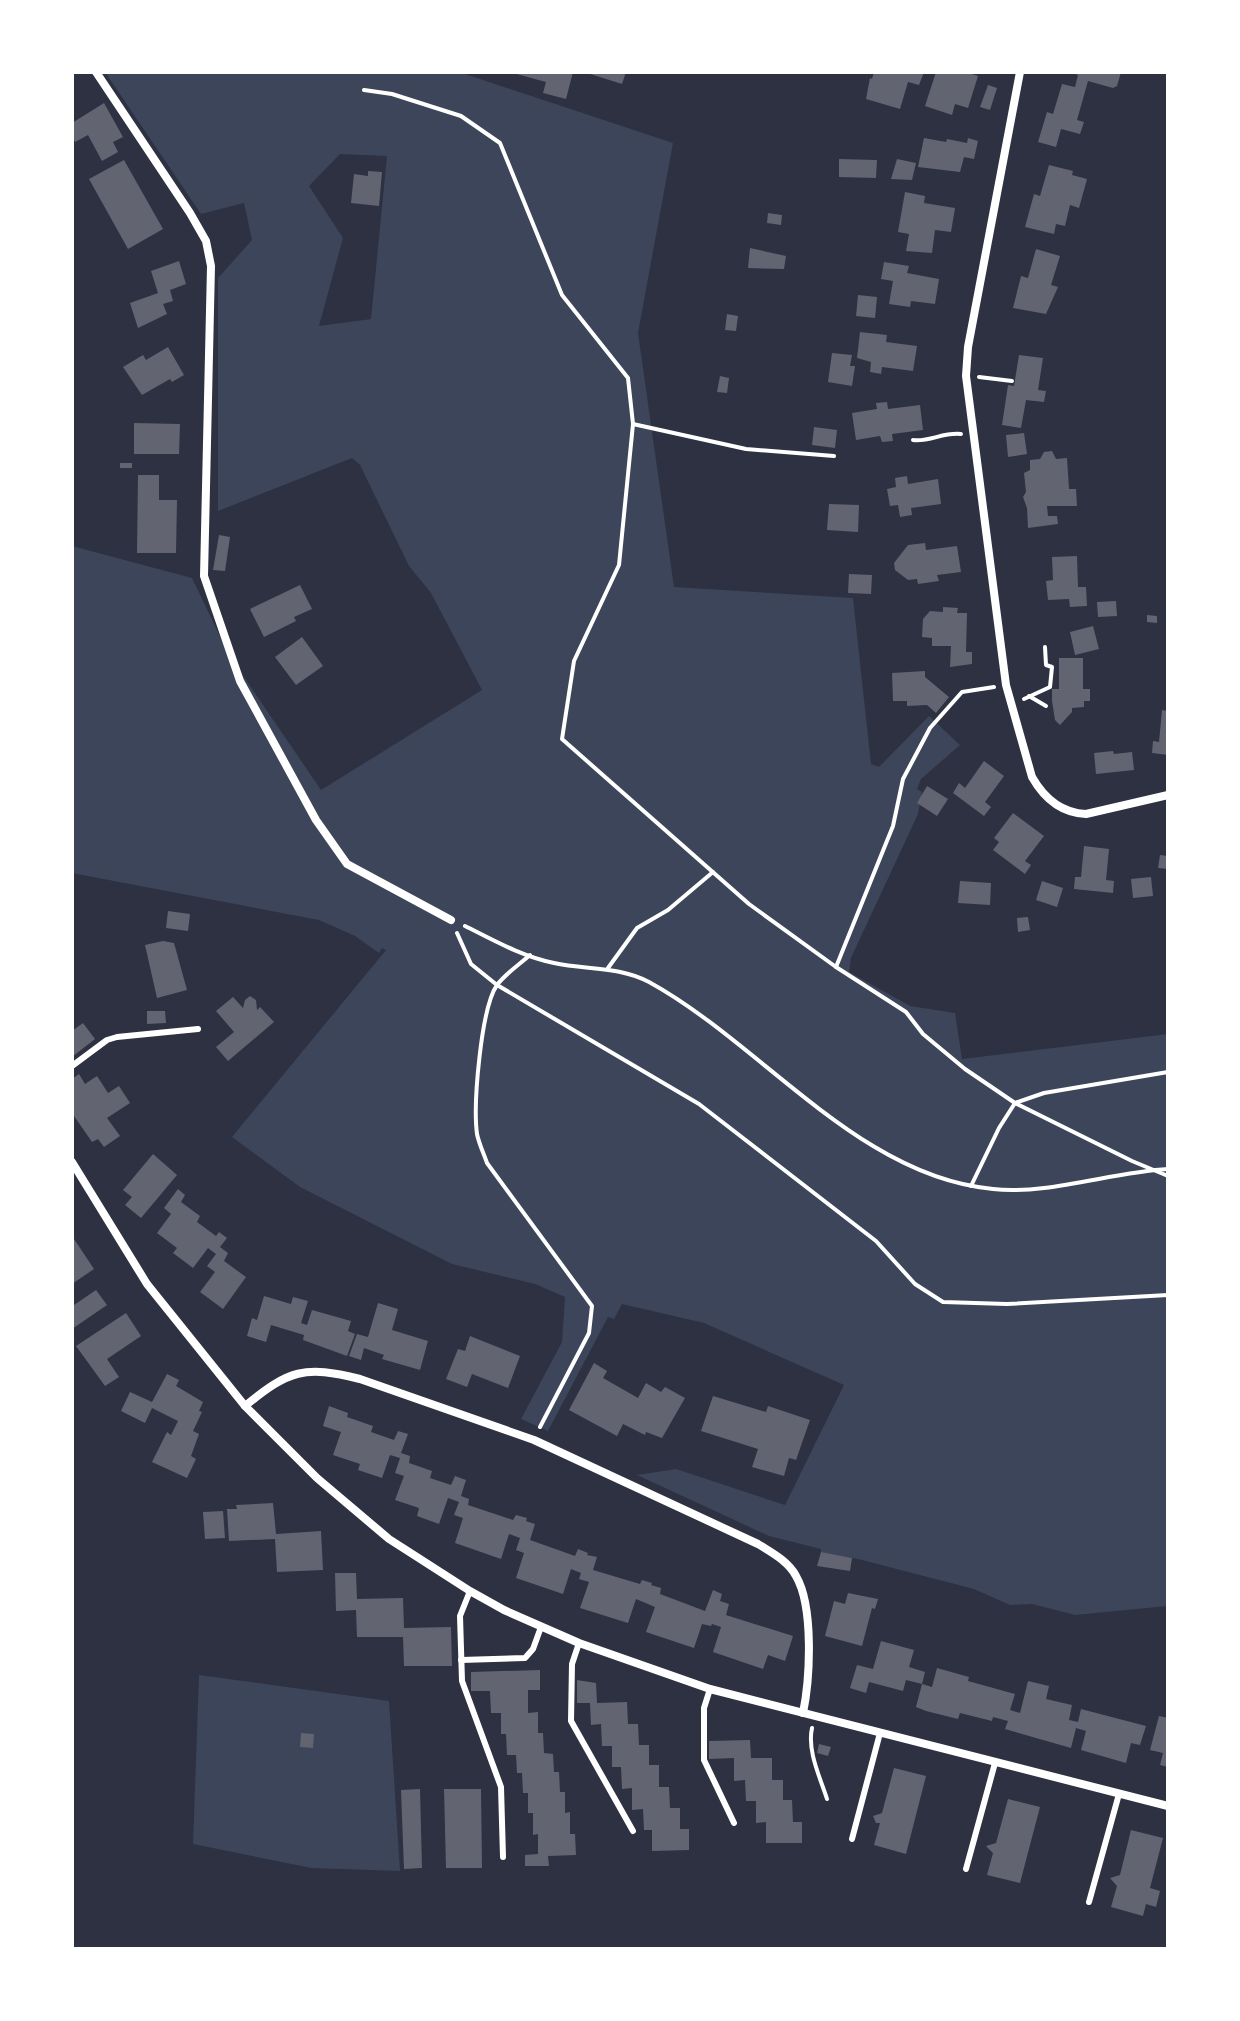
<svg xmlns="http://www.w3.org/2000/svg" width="1240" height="2021" viewBox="0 0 1240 2021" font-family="'Work Sans',sans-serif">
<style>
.green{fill:#3c4559;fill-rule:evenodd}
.building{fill:#626471}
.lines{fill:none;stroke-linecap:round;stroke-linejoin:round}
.path{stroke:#fff;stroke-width:4}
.service{stroke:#fff;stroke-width:6}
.minor{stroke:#fff;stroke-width:8}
</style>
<rect width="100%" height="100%" fill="#2d3142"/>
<!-- green -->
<g class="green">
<path d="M105,72H459L673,143L638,333L674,587L853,598L871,764L879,767L929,716L960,745L921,779L917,789L922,792L918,814L851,958L849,972L910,1006L955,1013L962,1059L1168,1034V1606L1075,1615L1032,1604L1010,1605L974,1589L858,1559L821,1553V1549L769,1536L637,1475L676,1469L785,1505L844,1385L704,1323L622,1304L614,1319L608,1317L548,1431L521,1419L562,1342L565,1297L535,1284L452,1264L300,1187L232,1137L386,950L382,948L379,953L355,936L319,920L72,873V546L192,578L229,655L321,790L482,690L431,593L409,566L360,465L352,458L218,511V278L252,240L244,203L201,214ZM340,154L387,156L371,319L319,326L343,238L309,186Z"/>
<path d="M199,1675L389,1701L400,1871L311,1868L193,1844Z"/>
</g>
<!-- building -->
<g class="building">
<path d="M573,72L566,99L543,93L546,82L513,73Z"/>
<path d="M584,72H626L622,84Z"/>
<path d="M874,72H924L919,85L908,82L900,109L866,99L870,78L872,79Z"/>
<path d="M936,72H966L978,76L968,108L955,104L952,115L925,106Z"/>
<path d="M1071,72H1121L1117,86L1113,88L1088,81L1077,120L1084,122L1080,134L1061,129L1056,147L1038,142L1047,112L1053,114L1062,84L1075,87L1078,75Z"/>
<path d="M988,85L997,88L990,110L980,107Z"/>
<path d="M104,103L123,137L113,142L118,152L102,161L88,135L75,142L72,135V123Z"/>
<path d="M924,138L946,142L947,139L967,143L968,138L978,141L974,159L964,157L960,172L918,167Z"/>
<path d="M839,159L877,160L876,178L839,177Z"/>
<path d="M897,159L916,163L912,180L891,179Z"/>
<path d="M124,160L163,229L128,249L89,179Z"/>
<path d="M1049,165L1073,171L1072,175L1087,179L1079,208L1070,205L1065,226L1056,224L1054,234L1025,227L1034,194L1040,196Z"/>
<path d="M368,171L382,172L379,206L351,203L354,174L368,176Z"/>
<path d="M905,192L925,196L924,203L955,208L951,232L935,230L932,253L906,251L909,234L898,232Z"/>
<path d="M768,213L782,215L781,225L767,223Z"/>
<path d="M750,248L786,256L784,269L748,268Z"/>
<path d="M1036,249L1060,256L1051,285L1058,287L1046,314L1013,308L1021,276L1028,278Z"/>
<path d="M179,261L186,284L170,290L173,301L163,304L167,314L138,328L130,303L158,293L151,271Z"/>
<path d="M884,262L909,266L907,273L939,279L935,304L911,301L910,307L889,304L893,281L881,279Z"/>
<path d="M858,295L877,297L875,318L856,316Z"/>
<path d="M727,314L738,316L736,331L725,330Z"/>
<path d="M860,332L887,335L886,342L917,346L913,371L882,367L881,374L870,372L871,362L857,358Z"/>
<path d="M168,347L184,375L172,382L170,379L142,395L123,367L143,355L146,360Z"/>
<path d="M832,353L852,355L850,366H855L852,386L828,382Z"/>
<path d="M1019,355L1043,358L1038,390L1046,391L1044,402L1026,400L1021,428L1002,425L1008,385L1014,386Z"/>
<path d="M720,376L729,378L727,393L717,392Z"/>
<path d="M887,402L888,409L920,405L923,430L892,434L893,441L882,442L880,436L856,440L852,413L877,409L876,403Z"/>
<path d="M134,423L180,424L179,454H134Z"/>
<path d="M814,427L837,430L835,448L812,445Z"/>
<path d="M1024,433L1027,454L1008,457L1006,435Z"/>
<path d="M1052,451L1056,459L1067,458L1069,489H1076L1077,506H1047L1048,516H1057L1058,524L1028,528L1027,508L1023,497L1026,492L1024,473L1030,470V460L1040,459L1044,452Z"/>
<rect x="120" y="463" width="12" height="5"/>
<path d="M138,475H159V500H177L176,553H137Z"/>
<path d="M907,476L908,484L938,479L941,504L911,508L912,515L900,517L898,505L890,506L887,489L896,487L895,478Z"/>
<path d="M829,504L859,505L858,532L827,530Z"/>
<path d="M219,535L230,537L225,571L213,570Z"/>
<path d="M925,543L926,550L957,546L961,572L937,575L939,581L918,584L917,579L908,580L895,570L894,563L908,545Z"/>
<path d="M1077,556L1078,587H1086L1087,606L1070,607L1069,599L1048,600L1046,581L1053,580L1052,557Z"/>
<path d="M849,574L872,575L871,594L848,593Z"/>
<path d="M300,585L312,609L294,617L296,621L264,637L250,609Z"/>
<path d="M1116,601L1117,616L1098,617L1097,602Z"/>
<path d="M943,607L958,608L957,613H967L966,652H972V664L950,667L951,646H932V638L922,637L923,619L930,611L943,612Z"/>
<path d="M1147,615L1157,616V623L1147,622Z"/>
<path d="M1093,626L1099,649L1075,655L1070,632Z"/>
<path d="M302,637L323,666L296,685L275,657Z"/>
<path d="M1059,658H1083V689H1090V701H1084V707L1072,708V712L1060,725L1055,720L1052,701V689H1059Z"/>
<path d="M925,671V677L949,697L936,713L927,705L907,706V701H893L892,673Z"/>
<path d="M1162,710L1168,711V755L1152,753L1153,741L1159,742Z"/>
<path d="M1113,751L1114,754L1132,752L1134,770L1096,774L1094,753Z"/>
<path d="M984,761L1004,776L985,802L991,807L984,816L953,793L959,783L965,788Z"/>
<path d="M927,786L948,799L937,816L917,803Z"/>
<path d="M1013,813L1044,836L1025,861L1031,865L1025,874L993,850L999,842L994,838Z"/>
<path d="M1084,846L1109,849L1106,880L1114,881L1113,893L1074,889L1075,877H1081Z"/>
<path d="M1160,855L1168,856V869L1158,868Z"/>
<path d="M1151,877L1153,896L1133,898L1131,879Z"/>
<path d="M960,881L991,883L990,905L958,903Z"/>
<path d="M1042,881L1063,888L1057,907L1036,900Z"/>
<path d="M168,911L190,914L188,931L166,928Z"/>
<path d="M1028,917L1030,930L1018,932L1017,918Z"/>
<path d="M163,941L174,943L187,990L157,998L145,945Z"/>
<path d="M250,996L256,1000L257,1010L260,1007L274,1022L228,1061L216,1047L234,1032L216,1011L233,997L243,1008L245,1000Z"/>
<path d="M147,1011H165L166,1023L147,1024Z"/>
<path d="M83,1023L95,1039L72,1057V1031Z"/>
<path d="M79,1074L85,1084L97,1076L108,1093L119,1086L130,1103L107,1118L120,1136L104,1147L98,1139L92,1142L72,1113V1079Z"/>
<path d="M153,1154L177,1175L141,1218L125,1205L132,1197L123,1190Z"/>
<path d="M178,1189L185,1195L181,1202L200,1216L197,1222L216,1236L219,1232L227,1238L220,1247L228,1253L224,1261L246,1277L223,1309L200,1292L215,1272L207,1266L216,1254L208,1248L193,1268L173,1253L177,1248L157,1233L171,1214L164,1208Z"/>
<path d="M72,1236L94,1269L72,1284Z"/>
<path d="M96,1290L107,1305L72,1329V1302L74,1305Z"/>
<path d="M264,1296L291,1304L293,1297L308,1301L301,1323L307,1325L312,1310L351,1321L348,1331L355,1334L347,1356L303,1340L304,1335L271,1325L266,1342L247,1336L252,1318L257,1320Z"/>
<path d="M378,1303L398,1309L392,1330L428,1341L420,1370L382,1359L384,1355L364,1348L361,1360L349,1356L357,1334L368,1337Z"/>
<path d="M126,1313L141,1336L107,1359L119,1377L105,1386L76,1346Z"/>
<path d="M470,1336L520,1356L508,1388L472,1374L467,1387L446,1379L458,1349L465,1351Z"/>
<path d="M594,1363L607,1371L603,1378L638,1398L646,1383L661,1392L665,1387L685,1398L662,1438L646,1432L645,1435L623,1424L617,1436L569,1410Z"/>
<path d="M167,1374L179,1380L176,1386L203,1402L199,1411L202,1412L193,1431L199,1434L191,1456L196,1459L187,1478L152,1462L167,1432L171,1435L178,1421L152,1408L145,1423L121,1411L130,1392L152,1402Z"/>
<path d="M713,1396L766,1412L768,1406L810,1420L796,1460L789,1458L784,1476L752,1467L758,1449L701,1431Z"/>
<path d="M329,1406L348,1413L347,1417L373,1426L371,1432L394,1440L398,1431L408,1434L401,1453L410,1456L409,1463L432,1471L430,1478L451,1485L455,1476L466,1480L461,1496L469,1499L468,1505L513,1520L516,1515L527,1518L526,1521L535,1524L530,1540L575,1556L578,1549L588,1553L587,1555L597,1557L593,1570L640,1584L642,1580L652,1583L651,1585L661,1588L660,1594L705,1611L713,1590L722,1594L720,1601L729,1604L726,1615L793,1636L785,1661L768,1655L763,1669L713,1652L721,1627L712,1624L711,1626L702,1624L694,1648L646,1632L655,1607L636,1599L628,1623L580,1608L589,1582L579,1579L581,1573L571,1569L563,1594L516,1578L524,1553L516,1550L520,1538L509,1534L501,1559L455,1543L463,1518L454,1515L459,1502L448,1498L439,1524L417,1516L419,1508L395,1500L404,1476L395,1473L400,1458L390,1455L382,1478L358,1470L360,1464L333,1455L341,1432L323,1426Z"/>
<path d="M273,1503L276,1534L321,1531L323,1570L277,1572L275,1539L229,1541L227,1509H237L236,1505Z"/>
<path d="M223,1511L225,1538L205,1539L203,1512Z"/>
<path d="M821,1552L852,1558L850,1571L817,1566Z"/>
<path d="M335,1573H356L357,1599L403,1598L404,1628L451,1627L452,1666H404L403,1637H357L356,1610L336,1611Z"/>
<path d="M848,1593L878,1599L875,1609L872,1608L862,1646L825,1636L834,1601L845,1604Z"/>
<path d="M881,1641L914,1650L909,1667L925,1672L922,1684L932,1687L937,1668L969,1677L968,1681L1015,1694L1010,1710L1020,1713L1028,1681L1049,1686L1046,1699L1072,1705L1069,1720L1078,1722L1081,1709L1146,1726L1140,1745L1131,1743L1126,1763L1081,1750L1086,1731L1076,1728L1071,1748L1005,1729L1008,1721L993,1717L992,1721L960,1713L958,1719L926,1711L916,1707L922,1684L906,1680L903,1691L869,1682L866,1693L850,1688L857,1665L873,1669Z"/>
<path d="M540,1670V1690H528V1713L538,1712V1733H543L544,1753L553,1754L554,1772H559L560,1792H565V1813L570,1812V1834H575L576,1855L548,1856L549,1866H525V1855L538,1854V1834L533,1835V1813H528V1793H523L522,1773H517L516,1755H507L506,1734H501V1713H491L490,1691H471V1672Z"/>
<path d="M577,1680L596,1683L597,1703L627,1702L628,1724H638L639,1745H649V1765H659V1787H669L670,1808H680V1829H689V1850L652,1851V1830H644L643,1809L632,1810V1788L622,1789L621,1767H612V1746H602L601,1724L591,1725L590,1703H577Z"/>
<path d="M1159,1716L1168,1718V1767L1160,1765L1163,1753L1150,1750Z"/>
<path d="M301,1733L314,1734L313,1748L300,1747Z"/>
<path d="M750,1740L751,1758H772V1780H783V1800H792L793,1822H802V1843H766V1822L756,1823V1801H746L745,1780L734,1781V1758L709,1759V1741Z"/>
<path d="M819,1744L831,1747L828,1756L817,1753Z"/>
<path d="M894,1768L926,1776L906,1854L874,1845L880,1823H876L873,1816L882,1813Z"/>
<path d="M420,1789L422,1868L404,1869L401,1790Z"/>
<path d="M444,1789H481L482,1868H446Z"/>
<path d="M1008,1799L1040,1807L1020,1883L987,1875L993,1853L986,1846L996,1843Z"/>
<path d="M1131,1830L1163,1838L1150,1888L1160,1891L1156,1907L1146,1904L1143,1916L1111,1907L1117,1886L1110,1878L1120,1875Z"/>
</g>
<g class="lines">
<!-- path -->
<g class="path">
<path d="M364,90L392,94L461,116L500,143L562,295L628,378L633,424"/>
<path d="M979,377L1012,381"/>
<path d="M913,440C930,442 943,432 961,434"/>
<path d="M834,456L746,449L633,424L619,565L574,661L562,739L749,904L836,967"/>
<path d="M994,687L962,692L930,728L903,779L893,826L836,967L906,1012L923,1034L965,1069L1015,1103L1044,1093L1168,1072"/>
<path d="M1029,696L1046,706"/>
<path d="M1024,699L1050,687L1052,667L1046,665L1045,647"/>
<path d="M465,926C493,940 523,957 554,963C586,970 619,966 649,982C762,1044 859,1177 993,1189C1048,1195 1112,1172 1168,1169"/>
<path d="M457,933L471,964L497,985L699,1104L876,1241L915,1284L943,1302L1007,1304L1168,1295"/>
<path d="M530,955C520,964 505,974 497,985C481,1008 473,1104 477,1134C479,1144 484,1154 487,1163L592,1306L589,1333L540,1427"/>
<path d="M608,968L637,928L668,910L713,872"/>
<path d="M971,1186L999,1128L1015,1103L1132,1161L1168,1176"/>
<path d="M812,1728C807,1751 820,1777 827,1799"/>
</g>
<!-- service -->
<g class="service">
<path d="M72,1066L107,1040L117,1037L198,1029"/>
<path d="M470,1591L460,1616L462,1681L501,1787L503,1857"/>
<path d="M579,1643L572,1664L571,1721L633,1831"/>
<path d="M461,1660L525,1658L533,1649L541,1627"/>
<path d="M710,1689L704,1708V1760L734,1823"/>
<path d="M852,1839L880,1733"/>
<path d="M966,1869L995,1763"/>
<path d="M1089,1902L1119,1794"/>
</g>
<!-- minor -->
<g class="minor">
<path d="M96,72L190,213L206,241L211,266L204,576L240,681L316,820L347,864L451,920"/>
<path d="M1020,72L968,347L966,376L1006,685L1032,777C1044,798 1062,813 1086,814L1168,795"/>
<path d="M72,1162L147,1284L245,1406L317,1478L389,1539L470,1591L504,1610L579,1643L710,1689L1168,1806"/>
<path d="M245,1406C289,1370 304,1365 360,1379L534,1440L758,1544C772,1553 788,1561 796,1576C814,1607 810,1679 803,1713"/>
</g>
</g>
<!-- border -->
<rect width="1240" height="2021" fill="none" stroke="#ffffff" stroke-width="148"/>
</svg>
